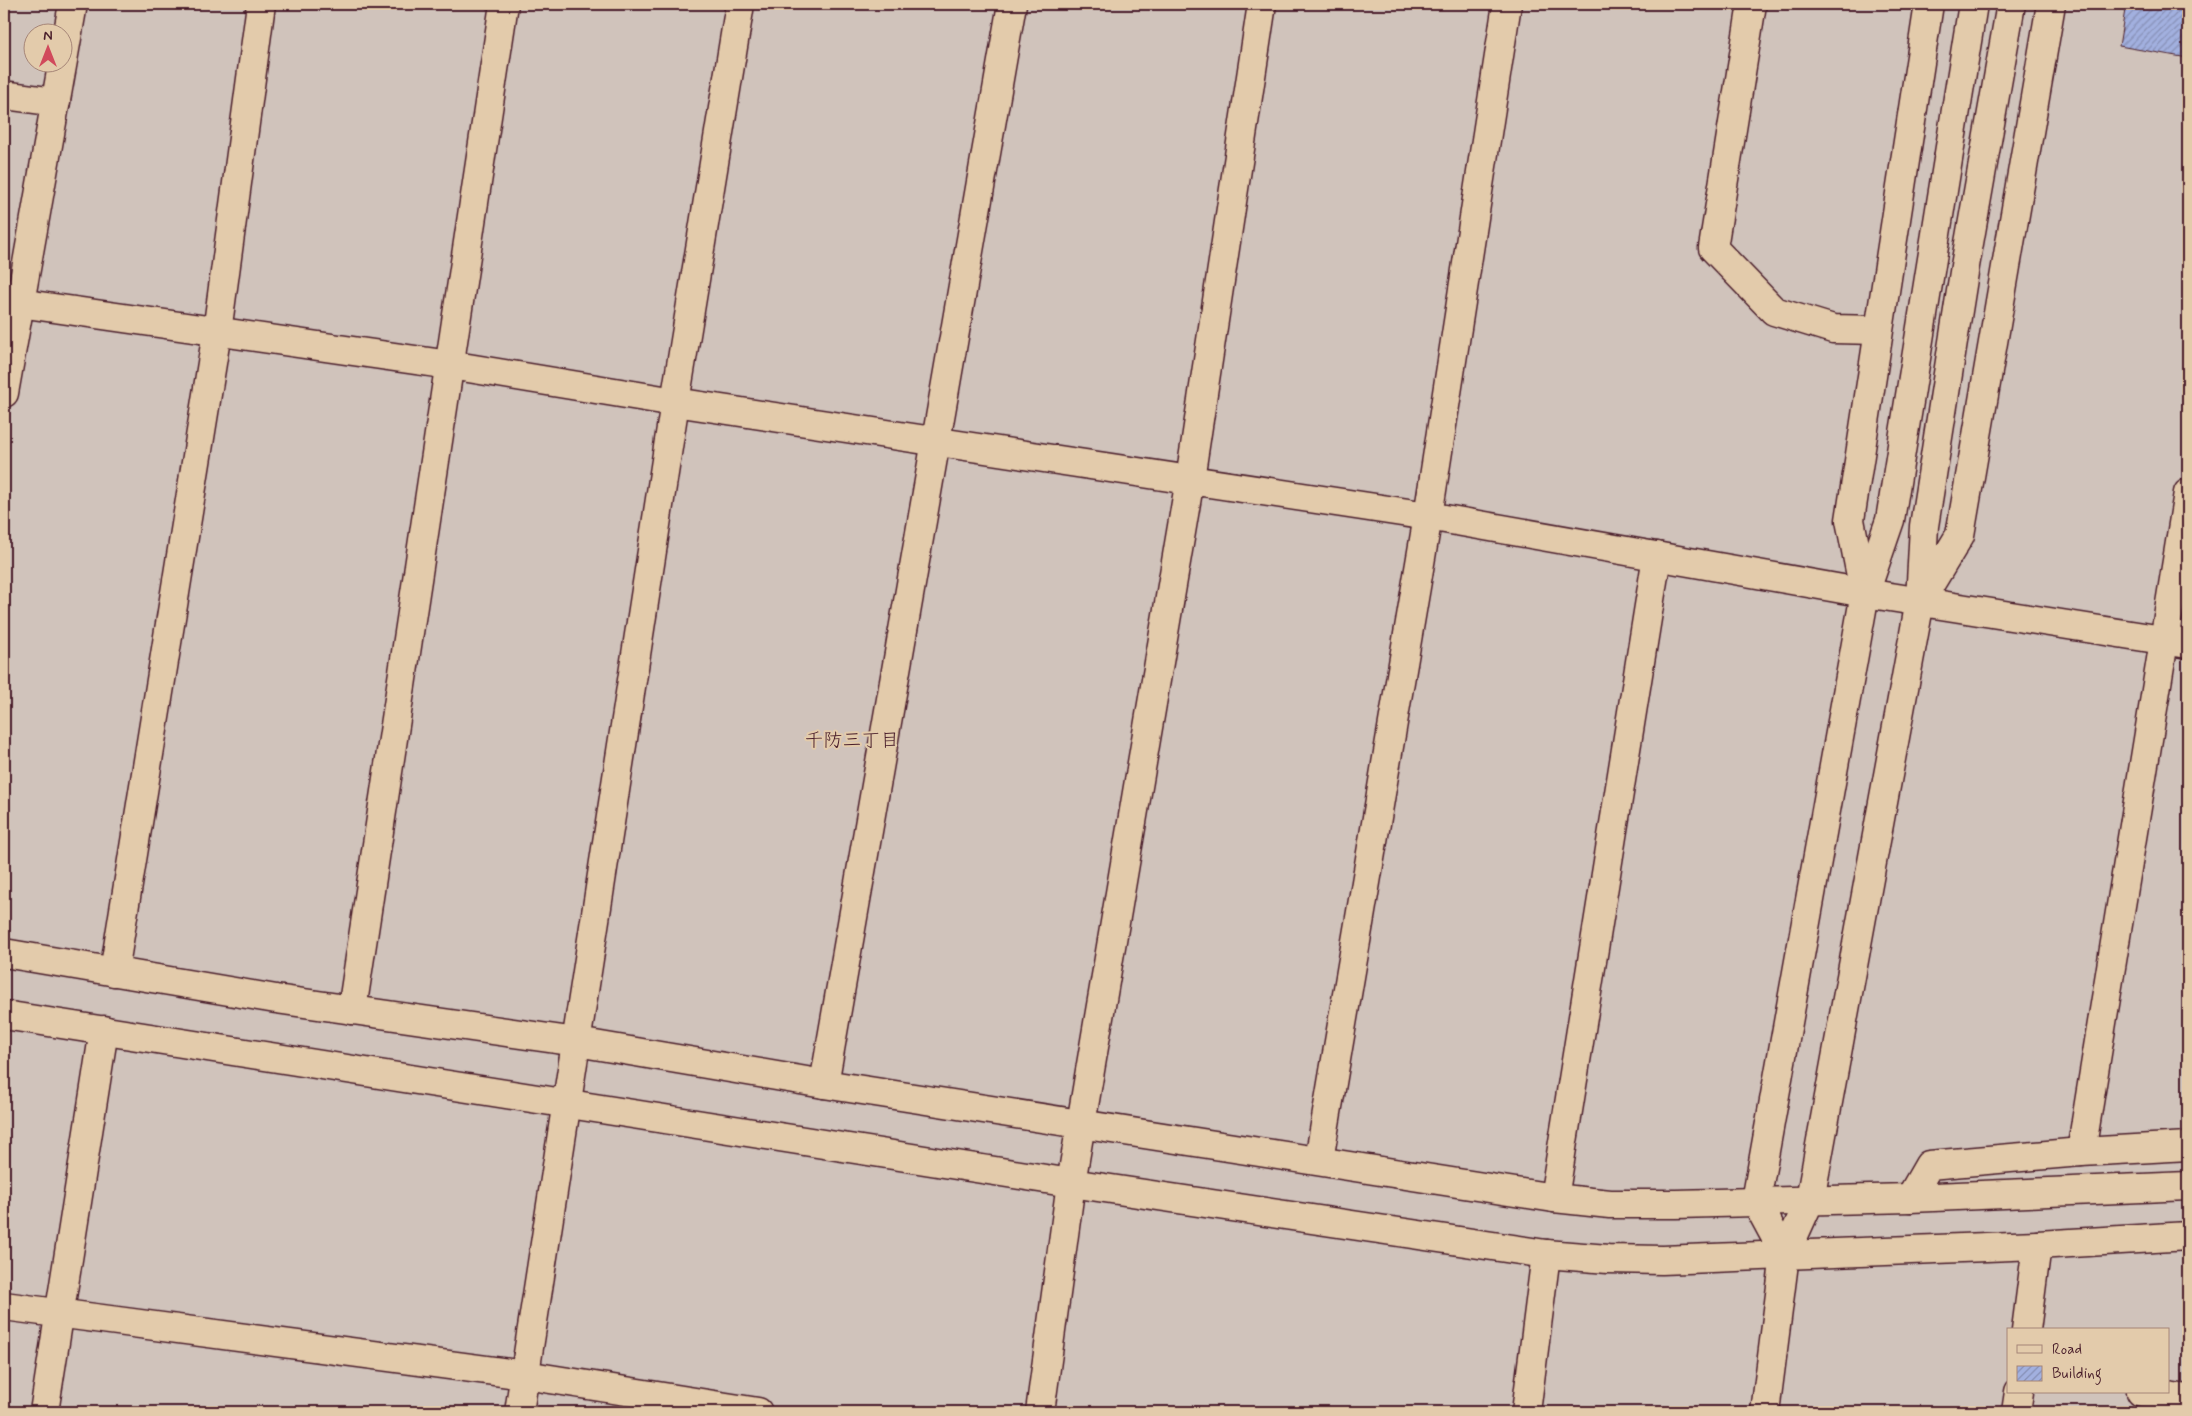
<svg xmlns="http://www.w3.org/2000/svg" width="2192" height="1416" viewBox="0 0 2192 1416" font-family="Mynerve,'Klee One',sans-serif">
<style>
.building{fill:url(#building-hatch);stroke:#4a1f2b}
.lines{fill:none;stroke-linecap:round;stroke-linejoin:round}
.street-casing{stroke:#4a1f2b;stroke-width:31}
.secondary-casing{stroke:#4a1f2b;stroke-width:31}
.highway-casing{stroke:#4a1f2b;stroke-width:31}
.street{stroke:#e3cbab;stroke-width:28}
.secondary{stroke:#e3cbab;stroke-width:28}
.highway{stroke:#e3cbab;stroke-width:28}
.labels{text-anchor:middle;stroke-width:4;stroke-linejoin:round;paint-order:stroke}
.neighbourhood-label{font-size:19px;fill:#4a1f2b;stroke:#e3cbab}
</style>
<defs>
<pattern id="building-hatch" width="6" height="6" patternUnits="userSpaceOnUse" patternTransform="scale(1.25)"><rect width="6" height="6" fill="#a2b0df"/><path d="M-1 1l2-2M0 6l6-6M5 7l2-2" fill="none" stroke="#868fb5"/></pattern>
</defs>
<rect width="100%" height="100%" fill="#d0c3bb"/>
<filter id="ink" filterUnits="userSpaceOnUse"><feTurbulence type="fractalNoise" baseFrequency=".02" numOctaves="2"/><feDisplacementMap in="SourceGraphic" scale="10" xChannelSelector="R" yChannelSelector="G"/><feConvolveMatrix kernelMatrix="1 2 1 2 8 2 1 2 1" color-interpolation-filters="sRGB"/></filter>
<g filter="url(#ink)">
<!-- building -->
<path class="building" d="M2126,4H2188V58L2119,46Z"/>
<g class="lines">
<!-- street casing -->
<g class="street-casing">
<g id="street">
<path d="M1752,4L1713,248L1774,311L1833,329L1878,330"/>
<path d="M4,95L56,102"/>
<path d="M19,303L450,365L675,402L1428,516L1865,593L2188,644"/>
<path d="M1864,591L1850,520L1929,4"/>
<path d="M1865,593L1890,520L1973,4"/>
<path d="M1920,601L1960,535L2051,4"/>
<path d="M114,972L217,332L261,4"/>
<path d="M352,1010L504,4"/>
<path d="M824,1084L1012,4"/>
<path d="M2081,1152L2188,493"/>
<path d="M1319,1160L1428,516L1507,4"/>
<path d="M1554,1198L1657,556"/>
<path d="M1910,1198L1929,1165L2081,1152L2188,1146"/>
<path d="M4,1306L525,1375L758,1412"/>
<path d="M2026,1330L2037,1245"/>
<path d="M2141,1392L2188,1399"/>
<path d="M44,1412L104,1030"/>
<path d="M519,1412L675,402L740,4"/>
<path d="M1040,1412L1071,1183L1190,479L1262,4"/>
<path d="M1526,1412L1546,1254"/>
<path d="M2016,1412L2019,1392"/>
</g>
</g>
<!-- secondary casing -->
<g class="secondary-casing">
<g id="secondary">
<path d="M4,393L73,4"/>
<path d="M4,953L276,999L577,1042L824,1084L1554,1198L1610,1204H1676L1910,1198L2188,1186"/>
<path d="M4,1015L1071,1183L1546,1254L1608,1259L1662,1260L2037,1245L2188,1236"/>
<path d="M1785,1255L1756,1201L1865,593"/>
<path d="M1765,1412L1785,1255L1810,1200L1920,601"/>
</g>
</g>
<!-- highway casing -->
<g class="highway-casing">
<path id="highway" d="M1920,601L1924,526L1965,266L2011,4"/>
</g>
<!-- street -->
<use href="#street" class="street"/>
<!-- secondary -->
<use href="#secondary" class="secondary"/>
<!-- highway -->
<use href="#highway" class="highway"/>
</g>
</g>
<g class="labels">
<!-- neighbourhood labels -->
<g class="neighbourhood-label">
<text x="852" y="746">千防三丁目</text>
</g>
</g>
<!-- margin -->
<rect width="2192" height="1416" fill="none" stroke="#e3cbab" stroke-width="20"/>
<rect x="10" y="10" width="2172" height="1396" fill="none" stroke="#4a1f2b" stroke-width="2" filter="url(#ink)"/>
<!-- legend -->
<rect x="2007" y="1328" width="162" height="65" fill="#e3cbab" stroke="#a68678"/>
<rect x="2017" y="1345" width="25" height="8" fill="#e3cbab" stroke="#a68678"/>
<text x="2052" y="1354" font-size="15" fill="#4a1f2b">Road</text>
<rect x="2017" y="1366" width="25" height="15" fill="url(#building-hatch)" stroke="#a68678"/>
<text x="2052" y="1378" font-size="15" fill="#4a1f2b">Building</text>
<!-- north arrow -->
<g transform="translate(48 48)"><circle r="24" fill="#e3cbab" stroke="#a68678"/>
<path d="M0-4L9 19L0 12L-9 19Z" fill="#d1495b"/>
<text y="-8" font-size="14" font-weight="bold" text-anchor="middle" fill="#4a1f2b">N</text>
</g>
</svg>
